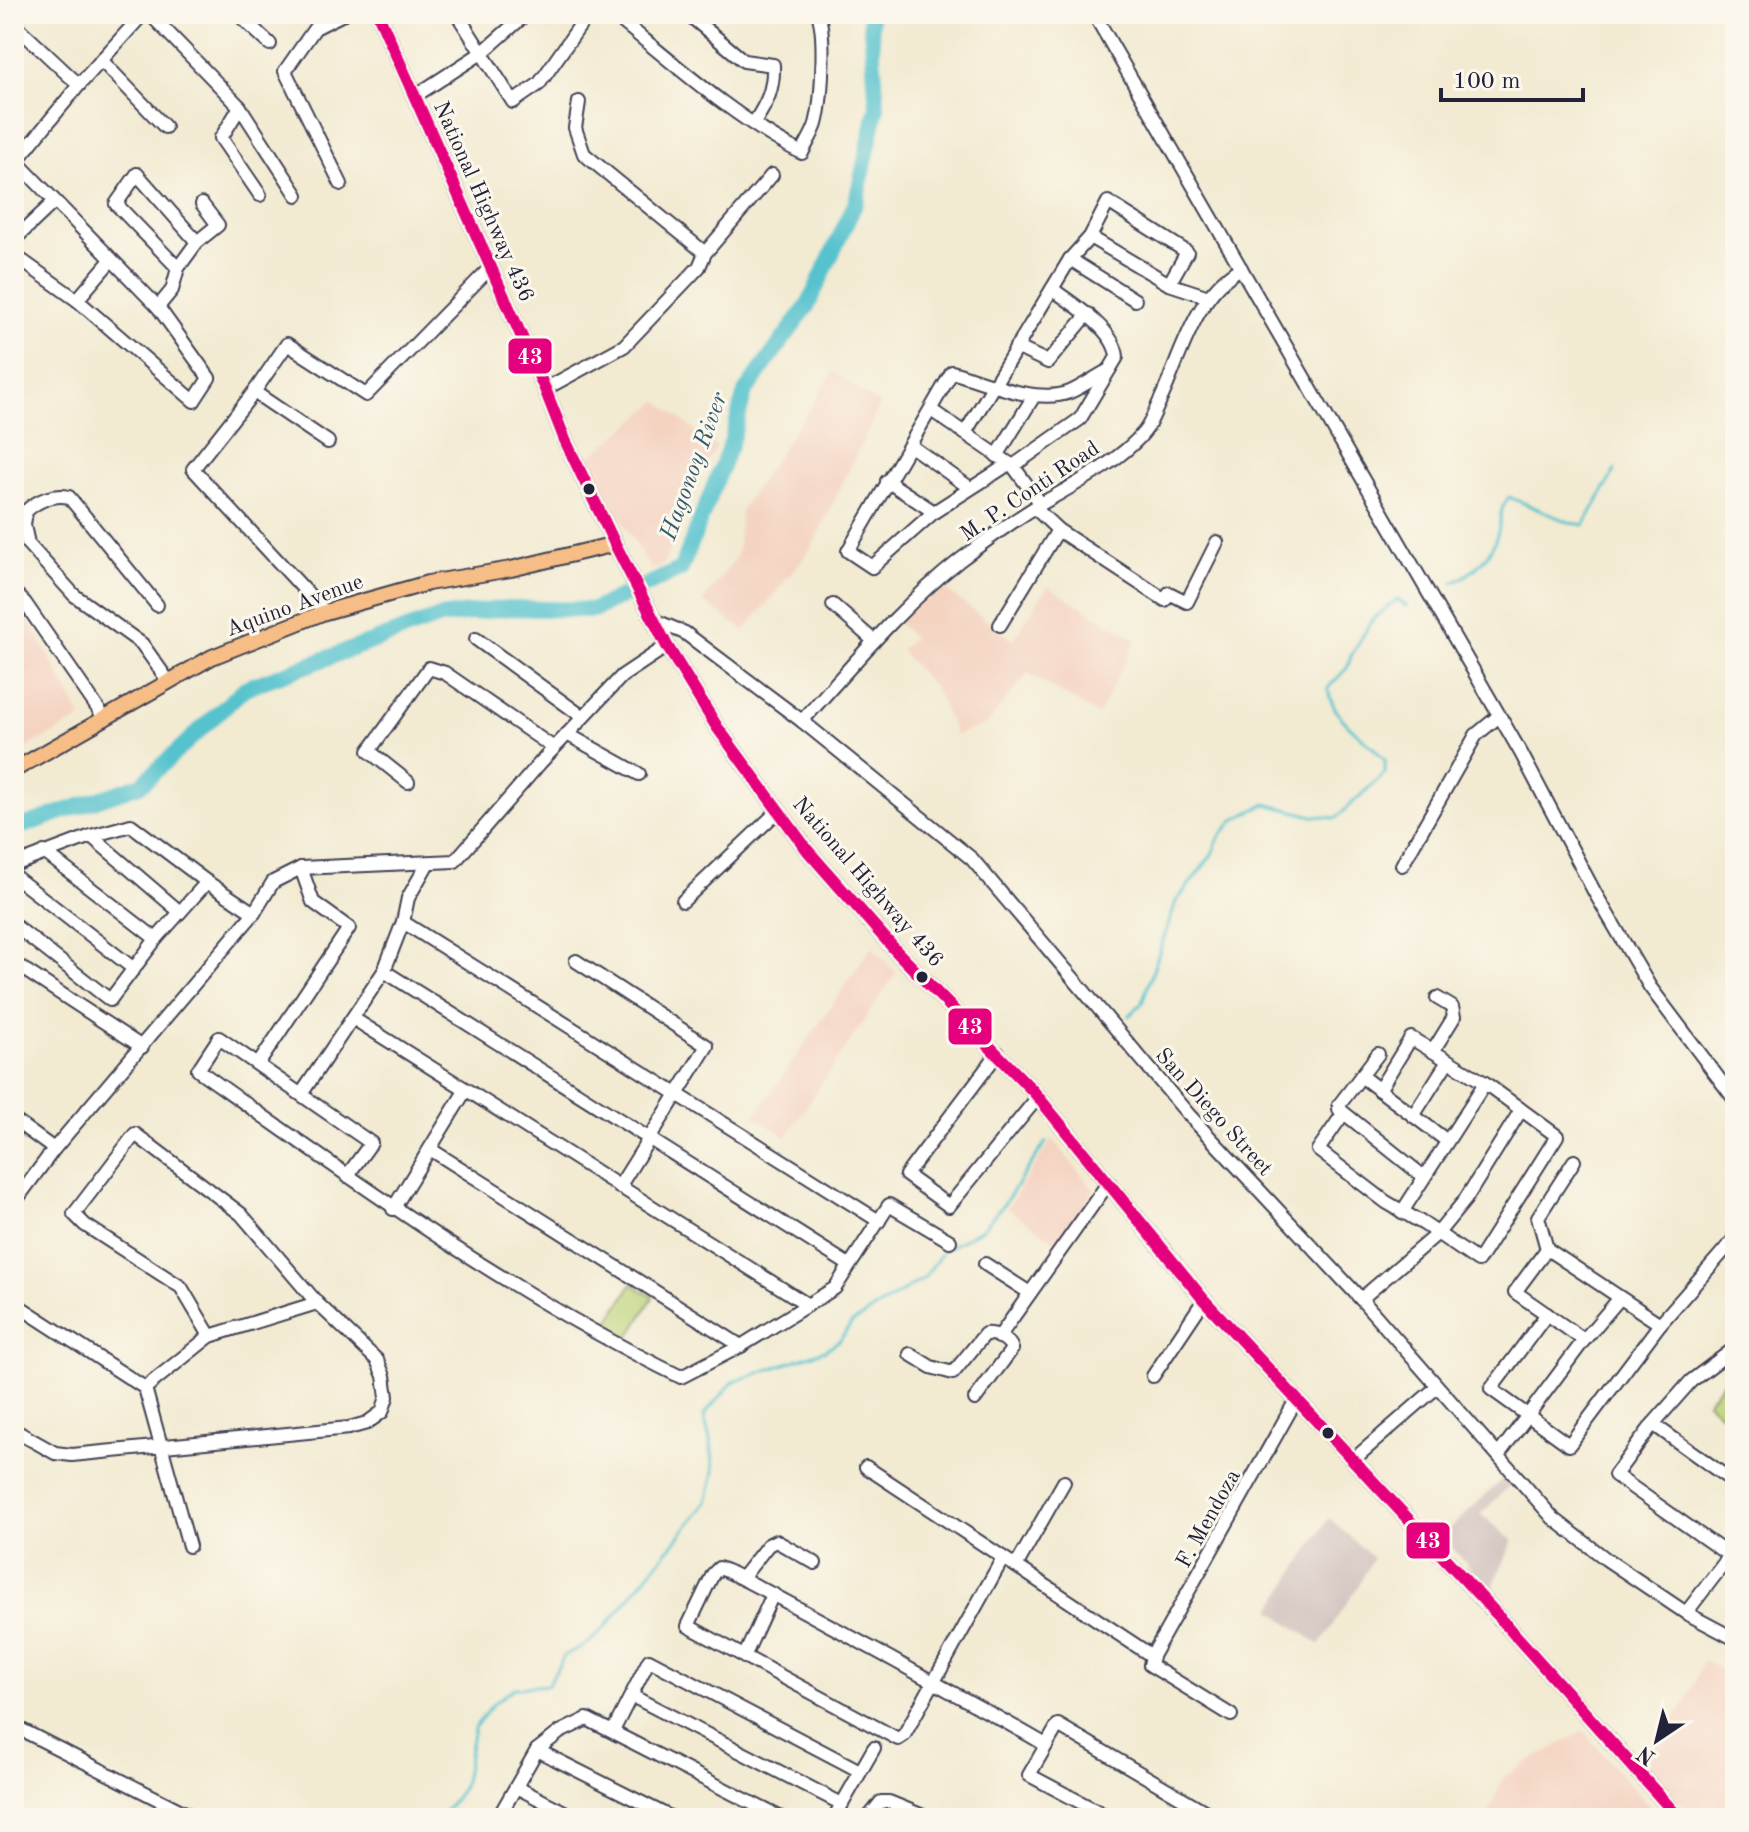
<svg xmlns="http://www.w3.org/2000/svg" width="1749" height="1832" viewBox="0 0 1749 1832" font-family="'Old Standard TT',serif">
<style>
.built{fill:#f4d3c1}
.industrial{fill:#d0c0bc}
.green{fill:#bad277;stroke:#6e7a59;stroke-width:2}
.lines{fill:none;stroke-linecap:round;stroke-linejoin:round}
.stream{stroke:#56c2ce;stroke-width:3}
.river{stroke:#56c2ce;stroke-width:16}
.minor-casing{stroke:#414052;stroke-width:16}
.major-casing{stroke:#414052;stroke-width:18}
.minor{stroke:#fff;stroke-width:12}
.major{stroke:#f6be86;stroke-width:14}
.bus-1-casing{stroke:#fbf7ec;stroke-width:18}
.bus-1{stroke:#e5007d;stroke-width:12}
.bus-dot{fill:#22223b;stroke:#fbf7ec;stroke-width:3}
.labels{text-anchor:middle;stroke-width:6;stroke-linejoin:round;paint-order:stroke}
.street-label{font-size:22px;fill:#22223b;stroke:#fbf7ec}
.water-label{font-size:24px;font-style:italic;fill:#345a6e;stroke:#fbf7ec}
.line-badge{stroke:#fbf7ec;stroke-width:3}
.badge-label{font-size:22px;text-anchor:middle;font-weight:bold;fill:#fff}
</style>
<rect width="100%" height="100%" fill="#fbf7ec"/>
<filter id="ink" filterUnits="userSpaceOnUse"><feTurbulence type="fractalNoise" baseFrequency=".0125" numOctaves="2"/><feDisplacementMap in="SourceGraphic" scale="16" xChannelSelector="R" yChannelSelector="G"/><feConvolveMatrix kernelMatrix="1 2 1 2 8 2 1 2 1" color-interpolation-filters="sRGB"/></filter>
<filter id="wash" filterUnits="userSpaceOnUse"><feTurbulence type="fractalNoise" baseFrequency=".006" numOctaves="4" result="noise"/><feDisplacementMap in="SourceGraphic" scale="32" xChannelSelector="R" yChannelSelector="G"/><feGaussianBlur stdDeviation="1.8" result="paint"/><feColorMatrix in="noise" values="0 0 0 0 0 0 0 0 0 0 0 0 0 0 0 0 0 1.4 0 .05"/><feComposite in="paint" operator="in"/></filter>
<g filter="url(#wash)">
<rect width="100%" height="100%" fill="#f2ead1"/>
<!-- built -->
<g class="built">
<path d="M834,372L880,405L811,549L744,631L703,601L737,556L741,510Z"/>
<path d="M658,401L717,448L698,475L664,564L651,570L586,458L604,446Z"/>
<path d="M939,585L1013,640L1048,586L1136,640L1098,715L1028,673L987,724L956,735L935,689L900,650L913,638L898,622Z"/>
<path d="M14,597L20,602L82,718L14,754Z"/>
<path d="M872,947L896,973L786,1137L755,1116Z"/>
<path d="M1052,1139L1094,1190L1058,1243L1007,1208Z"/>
<path d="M1704,1660L1735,1678V1818H1695L1645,1764L1682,1709Z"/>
<path d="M1583,1731L1660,1818H1487L1504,1776Z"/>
</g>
<!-- industrial -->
<g class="industrial">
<path d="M1507,1475L1513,1482L1481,1514L1513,1541L1491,1591L1442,1536Z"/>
<path d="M1329,1518L1373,1558L1357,1588L1320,1645L1271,1610Z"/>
</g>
<!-- green -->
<g class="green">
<path d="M632,1284L653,1297L627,1341L605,1328Z"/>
<path d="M1734,1369L1735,1399L1722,1415L1707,1402Z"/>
</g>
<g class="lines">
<!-- stream -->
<g class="stream">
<path d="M1453,583C1474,573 1491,556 1498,532C1502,516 1498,512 1509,497L1571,523L1584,525L1615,470"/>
<path d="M1129,1016L1142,1003L1176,902L1211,856L1220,836L1234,820L1266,804L1313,816L1336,818L1385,773V760C1365,736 1332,721 1328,688L1347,668L1351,656L1373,619L1398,599L1406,606"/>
<path d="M440,1818L463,1787L474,1728L494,1703L514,1688L548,1685L564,1656L590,1642L608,1624L707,1502L714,1472L711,1444L704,1415L733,1382L825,1350L840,1340L852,1323L924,1278L943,1251L982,1229L1004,1204L1046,1142"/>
</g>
<!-- river -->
<path class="river" d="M14,829L142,784L245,688L440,617L508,608L593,610L681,569L731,443L745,392L808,305L856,202L877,107L870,14"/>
</g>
</g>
<g filter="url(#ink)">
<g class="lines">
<!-- minor casing -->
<g class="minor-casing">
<g id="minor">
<path d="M150,14L240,107L297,195"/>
<path d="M238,14L270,44"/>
<path d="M457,14L513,102L539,84L588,14"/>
<path d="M613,14C671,61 735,119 802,153C806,144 813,134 816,124C822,102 826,34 818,14"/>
<path d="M688,14L744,61L773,65C774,89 767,103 754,123"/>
<path d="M1094,14L1521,753L1595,893L1650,987L1735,1100"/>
<path d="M14,24L79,85"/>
<path d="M101,60L165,127"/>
<path d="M415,96L483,52L526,14"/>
<path d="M579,102L575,128L584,154L705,253"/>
<path d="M240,107L221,138L260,195"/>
<path d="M14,136L29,146"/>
<path d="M16,161L158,307"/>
<path d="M14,164L79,85L143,14"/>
<path d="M341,184L285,71L315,28L343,14"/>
<path d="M1090,237L1169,284L1209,297"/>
<path d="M14,240L54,202"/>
<path d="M14,255L77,300L194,401L209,378L158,307L172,290L178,268L197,242L218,225L202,204"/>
<path d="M1070,259L1135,300"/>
<path d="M178,268L116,204L137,174L197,242"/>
<path d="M77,300L111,260"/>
<path d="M1016,347L1048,362L1088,314"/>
<path d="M545,389L624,346L699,267L705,253L772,175"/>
<path d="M254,392L328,442"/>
<path d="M931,410L1013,466L1041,504"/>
<path d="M965,433L1070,259L1090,237L1108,202L1187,252L1169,284"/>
<path d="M911,446L970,488"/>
<path d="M997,456L1034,396"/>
<path d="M1009,464L934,512L872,567L848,551L952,372C986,382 1036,405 1070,392C1083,386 1096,377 1109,370"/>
<path d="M1013,466L1080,419L1117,357C1115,330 1073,304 1052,289"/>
<path d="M887,481L934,512"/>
<path d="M1035,508L1058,530L1165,600L1169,593L1187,602L1217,542"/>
<path d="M14,592L25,603L105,719"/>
<path d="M157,605L69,497C54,493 37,501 26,511L24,525L28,544L74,595L142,644L169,682"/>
<path d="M833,605L874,641"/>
<path d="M325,612L193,469L254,392L287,344L366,395L490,268"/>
<path d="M656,621L685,633L802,721L972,859L1188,1114L1361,1299L1553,1518L1606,1559L1686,1613L1735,1639"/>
<path d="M1000,625L1058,530"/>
<path d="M476,639L583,717"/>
<path d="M802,721C852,666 901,606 960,560C984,542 1008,524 1034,508C1068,488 1120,462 1144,432C1150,425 1154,414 1158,405C1181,359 1193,295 1241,268"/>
<path d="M567,734L639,774"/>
<path d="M408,782L369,751L429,668L445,673L554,748"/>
<path d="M44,852L156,939"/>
<path d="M14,865L91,836"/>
<path d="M1402,865L1476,735L1499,716"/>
<path d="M14,876L134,969"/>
<path d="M683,901L778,811"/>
<path d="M180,912L91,836L131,825L207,882"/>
<path d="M403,922L879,1221"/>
<path d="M14,925L110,1000L156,939L207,882L254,913"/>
<path d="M576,961L707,1046L619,1187"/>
<path d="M14,963L142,1047"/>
<path d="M384,971L849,1265"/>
<path d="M354,1019L808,1305"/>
<path d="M1433,1051L1454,1017L1452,1007L1437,998"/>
<path d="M998,1053L906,1175L949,1206L1038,1097"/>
<path d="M1378,1054L1339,1105V1109L1424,1177"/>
<path d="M259,1063L349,928L313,902L301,868"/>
<path d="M1361,1076L1447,1141"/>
<path d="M302,1093L384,971L403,922L408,898L428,863"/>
<path d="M1343,1114L1318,1150L1386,1202L1424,1224L1478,1261L1557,1136L1485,1083L1411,1038L1379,1090"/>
<path d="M1413,1116L1448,1061"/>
<path d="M14,1120L54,1149"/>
<path d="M430,1149L741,1346"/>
<path d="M1574,1161L1538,1217L1547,1249L1660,1324"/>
<path d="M347,1176L371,1143L219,1038L198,1070C353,1180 509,1293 681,1377L741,1346L835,1288L889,1205L950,1241"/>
<path d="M14,1203L54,1149L254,913L273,882L301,868L455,861L540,763L622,676L667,646"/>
<path d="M393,1209L465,1091"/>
<path d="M1402,1212L1485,1083"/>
<path d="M1547,1249L1515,1292L1584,1340"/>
<path d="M985,1264L1030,1293"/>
<path d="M1361,1299L1438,1233L1465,1200L1521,1110"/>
<path d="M14,1303L145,1388L189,1546"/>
<path d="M1547,1314L1491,1389L1569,1445L1660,1324L1735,1238"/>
<path d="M999,1337L1109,1182"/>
<path d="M910,1354L931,1367L953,1373L985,1334C995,1333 1009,1339 1012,1349L975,1399"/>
<path d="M1153,1376L1204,1300"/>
<path d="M145,1388L210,1336L317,1303"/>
<path d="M1653,1424L1735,1483"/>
<path d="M14,1430L55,1453L72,1455L349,1428L367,1423L382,1412L387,1397L384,1376L377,1360L317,1303L241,1214L135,1134L74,1214L85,1225L181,1287L210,1336"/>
<path d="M1499,1454L1584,1340L1619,1299"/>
<path d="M1353,1460L1437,1387"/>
<path d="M866,1467L1152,1656L1150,1665L1231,1715"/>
<path d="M1730,1556L1615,1475L1653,1424L1691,1381L1735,1348"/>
<path d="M1003,1558L904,1735L898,1739L688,1626L713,1574L719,1568L727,1571C784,1599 839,1631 895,1661C945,1689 997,1716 1046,1745"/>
<path d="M1016,1566L1064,1482"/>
<path d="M742,1578L768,1545L776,1541L815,1563"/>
<path d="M1686,1613L1735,1549"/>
<path d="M1152,1656L1296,1400"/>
<path d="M744,1657L773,1594"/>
<path d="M632,1696L842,1804"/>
<path d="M14,1726L195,1818"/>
<path d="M613,1731L649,1660L860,1771"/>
<path d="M537,1750L672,1818"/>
<path d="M516,1787L576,1818"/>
<path d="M498,1818L537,1750L560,1732L587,1719L781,1818"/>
<path d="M834,1818L874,1748"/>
<path d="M868,1818L881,1802H889L928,1818"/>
<path d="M1110,1818L1029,1775L1058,1725L1216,1818"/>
</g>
</g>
<!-- major casing -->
<g class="major-casing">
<g id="major">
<path d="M378,14L545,389L565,440L615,544L667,646L717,727L808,851L897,952L1034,1092L1204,1300L1491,1608L1679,1818"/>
<path d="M14,770L212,657L325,612L428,583L511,569L615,544"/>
</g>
</g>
<!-- minor -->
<use href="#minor" class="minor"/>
<!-- major -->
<use href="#major" class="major"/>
<!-- bus-1 casing -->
<g class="bus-1-casing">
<path id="bus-1" d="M378,14L545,389L565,440L615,544L667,646L717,727L808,851L897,952L1034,1092L1204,1300L1491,1608L1679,1818"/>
</g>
<!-- bus-1 -->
<use href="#bus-1" class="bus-1"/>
</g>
</g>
<!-- markers -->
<g class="bus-dot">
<circle cx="589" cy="489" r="7"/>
<circle cx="922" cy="977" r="7"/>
<circle cx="1328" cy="1433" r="7"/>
</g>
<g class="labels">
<!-- street labels -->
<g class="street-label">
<text transform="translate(485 201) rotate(66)" y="8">National Highway 436</text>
<text transform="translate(1029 490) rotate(-34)" y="8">M. P. Conti Road</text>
<text transform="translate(294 604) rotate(-20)" y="8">Aquino Avenue</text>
<text transform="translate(869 881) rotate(49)" y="8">National Highway 436</text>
<text transform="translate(1215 1111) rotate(48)" y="8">San Diego Street</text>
<text transform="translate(1207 1518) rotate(-61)" y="8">F. Mendoza</text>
</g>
<!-- water labels -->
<g class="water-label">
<text transform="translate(693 466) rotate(-70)" y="8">Hagonoy River</text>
</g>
</g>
<g class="line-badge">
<rect x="507" y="337" width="46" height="38" rx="8" fill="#e5007d"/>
<rect x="947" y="1007" width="46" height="39" rx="8" fill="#e5007d"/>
<rect x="1405" y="1521" width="46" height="39" rx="8" fill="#e5007d"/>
</g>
<g class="badge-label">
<text x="530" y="364">43</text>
<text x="970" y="1034">43</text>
<text x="1428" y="1548">43</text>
</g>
<!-- margin -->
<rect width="1749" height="1832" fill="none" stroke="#fbf7ec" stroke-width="48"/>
<!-- north arrow -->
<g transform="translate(1657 1740) rotate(215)" stroke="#fbf7ec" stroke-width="6" paint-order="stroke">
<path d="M0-6L14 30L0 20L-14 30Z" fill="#22223b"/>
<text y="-12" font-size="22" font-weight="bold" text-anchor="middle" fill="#22223b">N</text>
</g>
<!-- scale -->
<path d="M1441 88v12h142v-12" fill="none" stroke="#22223b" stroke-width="4"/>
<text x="1453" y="88" font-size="24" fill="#22223b" stroke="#fbf7ec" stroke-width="6" paint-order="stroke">100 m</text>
</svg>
